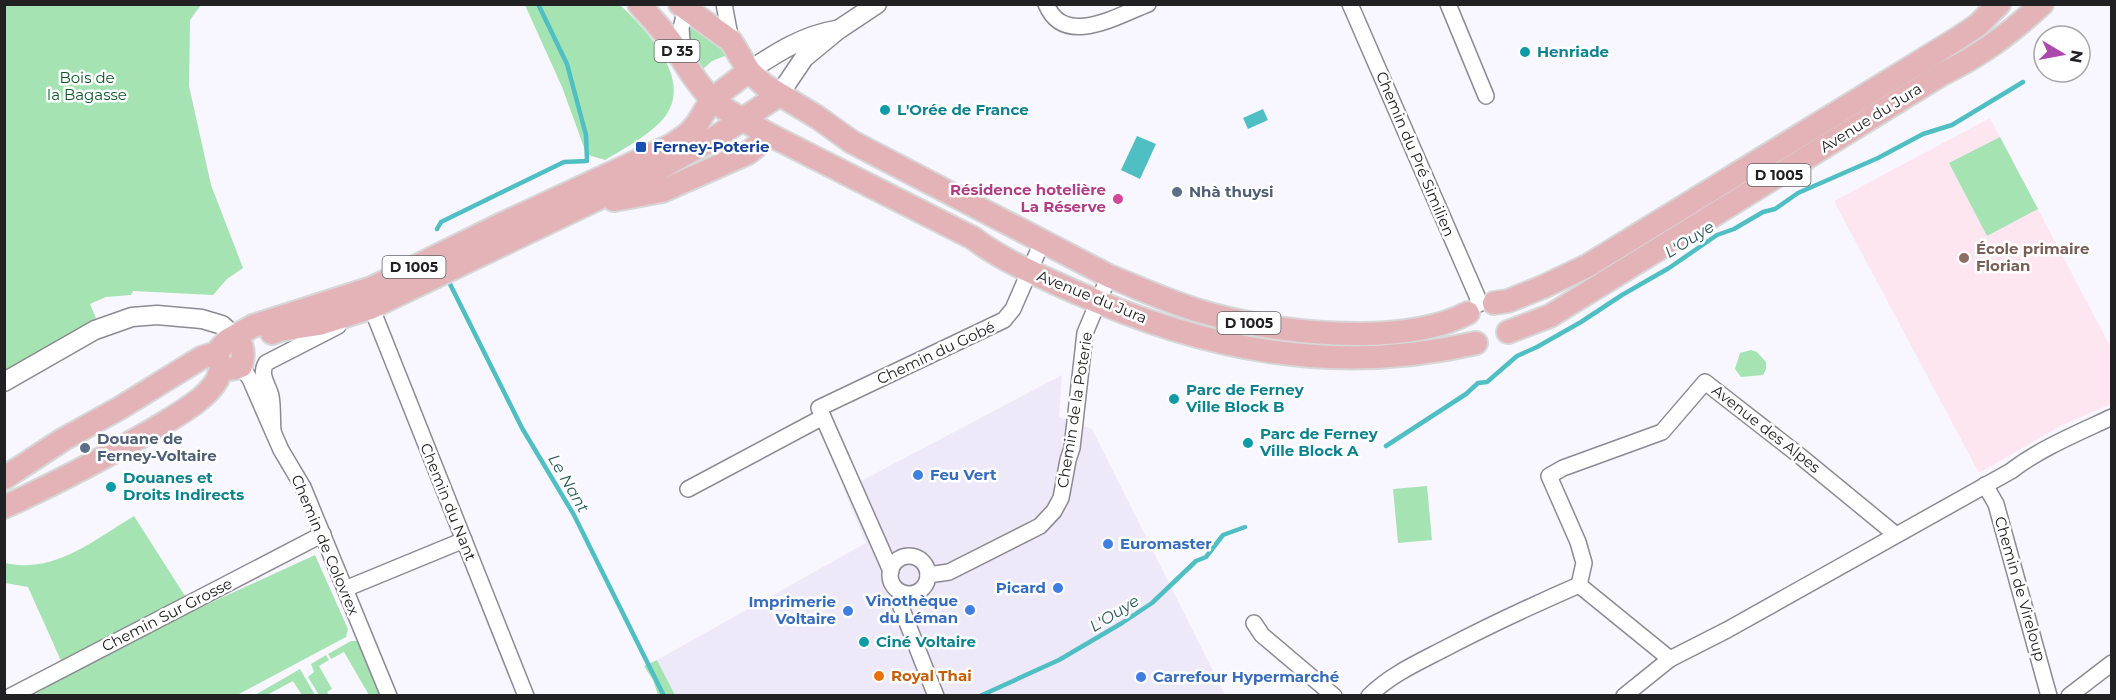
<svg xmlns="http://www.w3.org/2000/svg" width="2116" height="700" viewBox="0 0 2116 700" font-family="Montserrat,sans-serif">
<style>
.built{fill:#ede9f9}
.education{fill:#fee6f1}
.green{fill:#a6e3b2}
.water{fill:#4fbfc3}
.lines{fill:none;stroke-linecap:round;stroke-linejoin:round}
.stream{stroke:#4fbfc3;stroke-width:4.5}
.minor-casing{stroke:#8c8a92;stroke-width:18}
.tertiary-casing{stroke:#8c8a92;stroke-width:21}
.primary-casing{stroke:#d7d7d7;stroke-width:26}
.minor{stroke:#fff;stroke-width:15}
.tertiary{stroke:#fff;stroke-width:18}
.primary{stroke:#e3b3b7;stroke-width:22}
.culture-dot{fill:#0f9aa8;stroke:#fff;stroke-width:2}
.transit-dot{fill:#1a4fb4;stroke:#fff;stroke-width:2}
.service-dot{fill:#5c6f8a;stroke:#fff;stroke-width:2}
.hotel-dot{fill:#d1479c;stroke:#fff;stroke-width:2}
.education-dot{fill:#8d6e63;stroke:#fff;stroke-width:2}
.shop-dot{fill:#3f7fe0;stroke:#fff;stroke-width:2}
.food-dot{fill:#e8710a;stroke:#fff;stroke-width:2}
.labels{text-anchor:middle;stroke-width:5;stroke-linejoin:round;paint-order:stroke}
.shield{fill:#fff;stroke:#646365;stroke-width:1.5}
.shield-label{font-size:14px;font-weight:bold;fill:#212023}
.culture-label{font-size:15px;font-weight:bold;fill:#0d838f;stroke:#fff;text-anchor:start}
.park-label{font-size:15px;fill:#0c5727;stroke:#fff}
.street-label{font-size:15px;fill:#212023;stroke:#fff}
.transit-label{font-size:15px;font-weight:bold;fill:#164399;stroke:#fff;text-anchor:start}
.hotel-label{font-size:15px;font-weight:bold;fill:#b23c85;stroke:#fff;text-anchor:end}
.service-label{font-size:15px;font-weight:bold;fill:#4e5e75;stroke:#fff;text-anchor:start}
.education-label{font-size:15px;font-weight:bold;fill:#785e54;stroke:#fff;text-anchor:start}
.shop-label{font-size:15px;font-weight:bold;fill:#366cbe;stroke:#fff;text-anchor:start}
.food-label{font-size:15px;font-weight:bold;fill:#c56008;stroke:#fff;text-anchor:start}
.water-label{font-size:16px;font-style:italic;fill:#2a5a5b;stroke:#fff}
</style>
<rect width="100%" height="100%" fill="#f8f6ff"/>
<!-- built -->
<path class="built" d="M1062,375L1059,417L1092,429L1225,695H675L657,660L866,543L844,490Z"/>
<!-- education -->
<path class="education" d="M1990,118L2111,348V404L2062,425L1979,473L1834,201Z"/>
<!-- green -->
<g class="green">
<path d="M5,4L201,5L190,20L189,86L211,185L243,268L227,279L213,295L133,291L131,295L106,297L90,304L96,318L5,371Z"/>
<path d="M525,5H620C650,33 702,89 655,127C640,140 622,150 605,160L585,154V150L562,87Z"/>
<path d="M690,19L730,54L712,61L703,69C693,48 687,44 690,19Z"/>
<path d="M2000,137L2038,209L1987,236L1949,163Z"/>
<path d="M1751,350L1757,352L1766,362V369L1763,375L1741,377L1735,369L1740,353Z"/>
<path d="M1427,486L1432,540L1398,543L1393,489Z"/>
<path d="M134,516L185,596L62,663L28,587L5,583V563C12,564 20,566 28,565C67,564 102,535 134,516Z"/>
<path d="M315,555L348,629L346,637L237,695L32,696C122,641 220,599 315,555Z"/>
<path d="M351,641H359L381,695H369L344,652L331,659L328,654Z"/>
<path d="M326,655L329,660L319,666L332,689L327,692L329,695H319L308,677L314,672L311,664Z"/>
<path d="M657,660L675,695H658L653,680L644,666Z"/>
<path d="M300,669L315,695H302L293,681L267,695H255Z"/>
</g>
<!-- water -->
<g class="water">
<path d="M1263,109L1268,120L1248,129L1243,118Z"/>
<path d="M1137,136L1156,144L1140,179L1121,170Z"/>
</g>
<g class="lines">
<!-- stream -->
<g class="stream">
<path d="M437,229L441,222L564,162L587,161L586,135L567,64L538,4"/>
<path d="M450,284L522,428L574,515L664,696"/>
<path d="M1386,446L1466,394L1478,383L1487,382L1517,356L1537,347L1581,322L1622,295L1669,268L1717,235L1734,229L1763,212L1775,209L1798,193L1878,158L1923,134L1952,125L2023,82"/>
<path d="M980,696L1059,660L1122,623L1152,603L1196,561L1206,557L1223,535L1245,527"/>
</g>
<!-- minor casing -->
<g class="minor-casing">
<g id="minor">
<path d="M724,4L731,41"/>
<path d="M1046,4C1064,48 1117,16 1148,4"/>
<path d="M1350,4L1477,296L1479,304"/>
<path d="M1448,4L1486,96"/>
<path d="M683,55L681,28L687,4"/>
<path d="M364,312L370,308L374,314L526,696"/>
<path d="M241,366L250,379L281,450L303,487L389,696"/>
<path d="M273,431C272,420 273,407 271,396C268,384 259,375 266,363L338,326"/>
<path d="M1985,485L1996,504L2049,696"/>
<path d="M688,489L823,417"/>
<circle cx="909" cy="575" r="19"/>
<path d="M891,571L819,408L1004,320L1013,309L1043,240"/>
<path d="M928,575L949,572L1040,526L1054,511L1061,498L1068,460L1072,448L1085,333L1109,276"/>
<path d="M1579,585L1584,563L1578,542L1549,476L1563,468L1662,432L1705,382L1800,456L1895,534"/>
<path d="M345,589L464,540"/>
<path d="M903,593L901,607L936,696"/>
<path d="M1254,623L1262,635L1334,696"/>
<path d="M11,696L323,534"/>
<path d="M1369,696C1390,675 1417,663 1444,649C1488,626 1533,605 1579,585L1670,659"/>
<path d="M1624,696L1670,659L1727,630L2011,471C2041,448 2078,433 2112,417"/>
<path d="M2069,696L2112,663"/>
</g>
</g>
<!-- tertiary casing -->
<g class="tertiary-casing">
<g id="tertiary">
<path d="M749,71C776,53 804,35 836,30"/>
<path d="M779,95L804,58L838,30L877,4"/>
<path d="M4,382L95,330L132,317L157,315L202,319L222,325L235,337"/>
</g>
</g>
<!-- primary casing -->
<g class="primary-casing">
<g id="primary">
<path d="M639,4C652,19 665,32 675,48C686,65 696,83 711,98C727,113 751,124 770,135L973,238C1003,261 1038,275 1073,291C1204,350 1334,376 1476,343"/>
<path d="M680,4L731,41L749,71L764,85L817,117L852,142L1109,276C1139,288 1171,303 1203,312C1272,333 1402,348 1468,313"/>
<path d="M614,200L662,191L748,153L770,135"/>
<path d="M1494,303L1508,301L1545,286L1587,266L1957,39L1978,25L1999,4"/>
<path d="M1508,332L1550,316L1942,74C1983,54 2009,34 2042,4"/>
<path d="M272,333L280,330L319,324L370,308L645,176L716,137L779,95"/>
<path d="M216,354C220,368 227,372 241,366C244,356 244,344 235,337"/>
<path d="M4,478L64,439L120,408L201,358L216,353L228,340L253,326L372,288L500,225L672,145L688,134L697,124L712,99L749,71"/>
<path d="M4,507C57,483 106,457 156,428C175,416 206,400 217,380C219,376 220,371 222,367"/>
</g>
</g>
<!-- minor -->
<use href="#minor" class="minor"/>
<!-- tertiary -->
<use href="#tertiary" class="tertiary"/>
<!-- primary -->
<use href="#primary" class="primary"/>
</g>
<!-- markers -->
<g class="culture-dot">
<circle cx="1525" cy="52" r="6"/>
<circle cx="885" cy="110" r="6"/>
<circle cx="1174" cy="399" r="6"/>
<circle cx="1248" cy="443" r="6"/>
<circle cx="111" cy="487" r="6"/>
<circle cx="864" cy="642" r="6"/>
</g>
<rect class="transit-dot" x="635" y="141" width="12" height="12" rx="3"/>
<g class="service-dot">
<circle cx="1177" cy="192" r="6"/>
<circle cx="85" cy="448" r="6"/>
</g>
<circle class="hotel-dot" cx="1118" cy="199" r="6"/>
<circle class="education-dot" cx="1964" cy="258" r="6"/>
<g class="shop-dot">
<circle cx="918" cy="475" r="6"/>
<circle cx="1108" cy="544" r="6"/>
<circle cx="1058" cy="588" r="6"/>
<circle cx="970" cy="610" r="6"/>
<circle cx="848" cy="611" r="6"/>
<circle cx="1141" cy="677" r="6"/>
</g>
<circle class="food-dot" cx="879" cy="676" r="6"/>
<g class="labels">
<!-- shield labels -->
<g class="shield">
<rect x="654.5" y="40" width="45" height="22" rx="4.5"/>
<rect x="1747.5" y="164" width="63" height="22" rx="4.5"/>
<rect x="382.5" y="256" width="63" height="22" rx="4.5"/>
<rect x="1217.5" y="312" width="63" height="22" rx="4.5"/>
</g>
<g class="shield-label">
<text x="677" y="56">D 35</text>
<text x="1779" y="180">D 1005</text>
<text x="414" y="272">D 1005</text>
<text x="1249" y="328">D 1005</text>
</g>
<!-- culture labels -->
<g class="culture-label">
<text x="1537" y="57">Henriade</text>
<text x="897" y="115">L'Orée de France</text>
<text x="1186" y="395">Parc de Ferney<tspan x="1186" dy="17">Ville Block B</tspan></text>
<text x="1260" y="439">Parc de Ferney<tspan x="1260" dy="17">Ville Block A</tspan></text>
<text x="123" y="483">Douanes et<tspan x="123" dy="17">Droits Indirects</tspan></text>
<text x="876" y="647">Ciné Voltaire</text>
</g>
<!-- park labels -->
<g class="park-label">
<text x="87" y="83">Bois de<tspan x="87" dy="17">la Bagasse</tspan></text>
</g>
<!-- street labels -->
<g class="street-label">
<text transform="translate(1871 118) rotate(-32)" y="5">Avenue du Jura</text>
<text transform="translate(1415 154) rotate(67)" y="5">Chemin du Pré Similien</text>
<text transform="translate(1092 297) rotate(22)" y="5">Avenue du Jura</text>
<text transform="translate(936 353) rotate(-25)" y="5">Chemin du Gobé</text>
<text transform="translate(1075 410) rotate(-81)" y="5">Chemin de la Poterie</text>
<text transform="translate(1766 429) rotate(38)" y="5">Avenue des Alpes</text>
<text transform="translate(448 502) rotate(68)" y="5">Chemin du Nant</text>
<text transform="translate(325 545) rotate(67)" y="5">Chemin de Colovrex</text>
<text transform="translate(2020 589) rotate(74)" y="5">Chemin de Vireloup</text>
<text transform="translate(167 615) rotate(-27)" y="5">Chemin Sur Grosse</text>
</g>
<!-- transit labels -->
<g class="transit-label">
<text x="653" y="152">Ferney-Poterie</text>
</g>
<!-- hotel labels -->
<g class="hotel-label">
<text x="1106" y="195">Résidence hotelière<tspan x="1106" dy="17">La Réserve</tspan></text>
</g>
<!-- service labels -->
<g class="service-label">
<text x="1189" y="197">Nhà thuysi</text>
<text x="97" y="444">Douane de<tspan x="97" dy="17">Ferney-Voltaire</tspan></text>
</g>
<!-- education labels -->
<g class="education-label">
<text x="1976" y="254">École primaire<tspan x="1976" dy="17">Florian</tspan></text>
</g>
<!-- shop labels -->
<g class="shop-label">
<text x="930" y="480">Feu Vert</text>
<text x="1120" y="549">Euromaster</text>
<text x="1046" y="593" text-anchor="end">Picard</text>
<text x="958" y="606" text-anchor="end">Vinothèque<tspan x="958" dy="17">du Léman</tspan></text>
<text x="836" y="607" text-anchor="end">Imprimerie<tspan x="836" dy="17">Voltaire</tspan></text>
<text x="1153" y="682">Carrefour Hypermarché</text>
</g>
<!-- food labels -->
<g class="food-label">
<text x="891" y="681">Royal Thai</text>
</g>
<!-- water labels -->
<g class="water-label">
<text transform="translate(1689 239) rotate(-32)" y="6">L'Ouye</text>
<text transform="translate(569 483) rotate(60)" y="6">Le Nant</text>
<text transform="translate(1114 613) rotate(-32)" y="6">L'Ouye</text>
</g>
</g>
<!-- border -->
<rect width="2116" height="700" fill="none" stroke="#212023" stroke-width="12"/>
<!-- north arrow -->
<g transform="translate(2062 54) rotate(100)"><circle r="28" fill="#ffffff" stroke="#a6a6a7" stroke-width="1.5"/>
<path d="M0-4.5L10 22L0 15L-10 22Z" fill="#ac48ad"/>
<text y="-9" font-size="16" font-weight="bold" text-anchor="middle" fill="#212023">N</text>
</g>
</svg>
